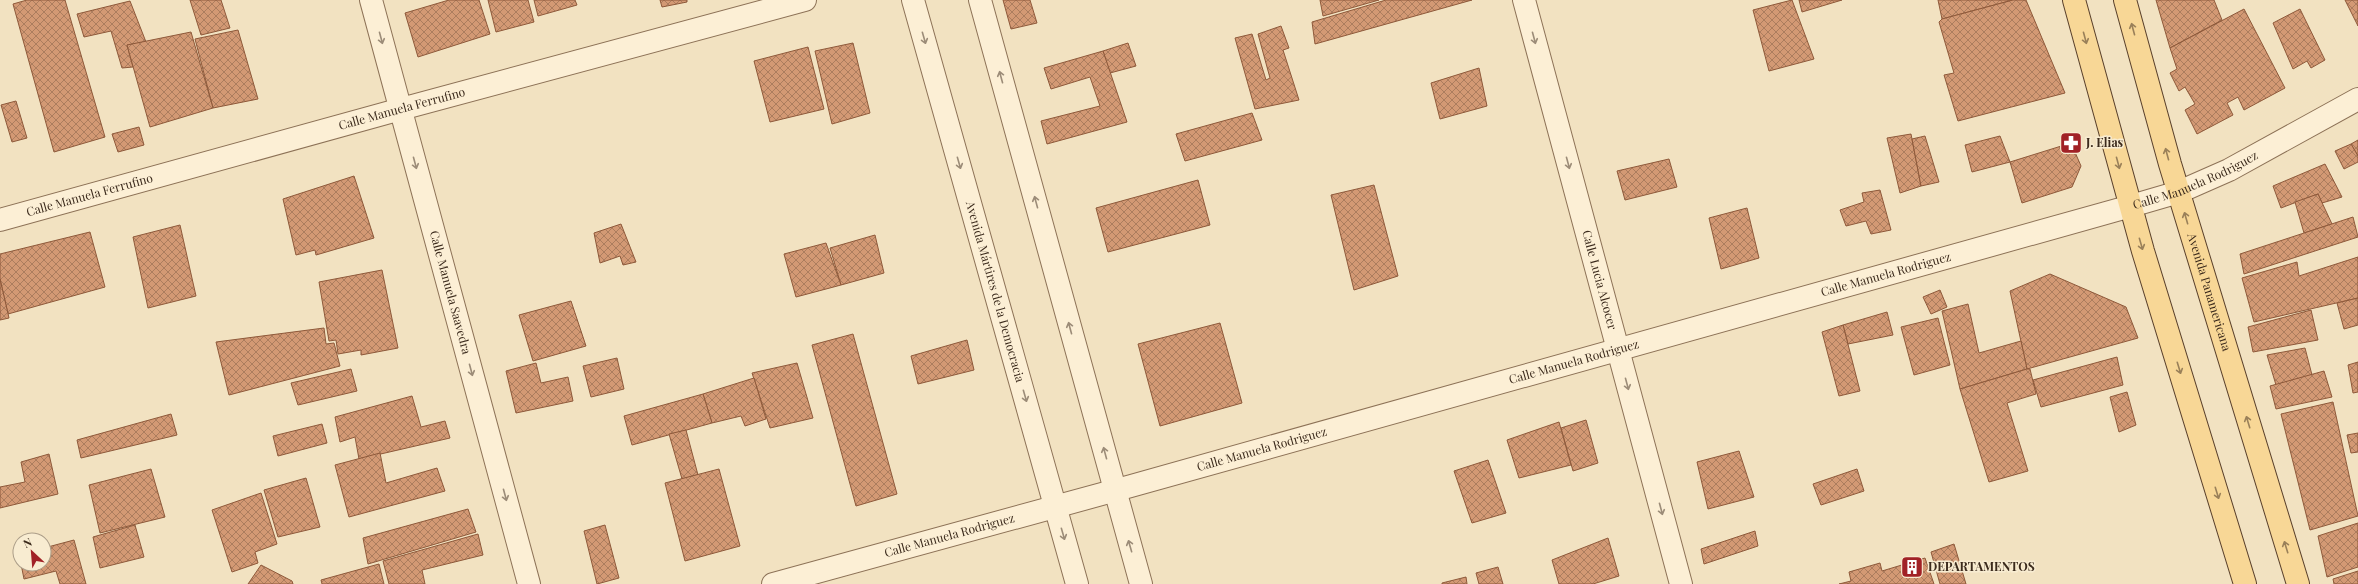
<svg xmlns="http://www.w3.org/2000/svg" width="2358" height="584" viewBox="0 0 2358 584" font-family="'Playfair Display',serif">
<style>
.building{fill:url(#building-cross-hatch);stroke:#8e593a}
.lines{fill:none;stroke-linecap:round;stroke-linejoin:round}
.minor-casing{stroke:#8d7257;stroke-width:24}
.primary-casing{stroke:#5a402b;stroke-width:24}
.minor{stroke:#fcefd5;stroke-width:22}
.primary{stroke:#f8d796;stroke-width:22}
.oneway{stroke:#9a8059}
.oneway2{stroke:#9c8c78}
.labels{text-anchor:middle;stroke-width:3;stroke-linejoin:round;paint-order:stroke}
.street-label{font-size:12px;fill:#3b2a1c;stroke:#f8ecd1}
.poi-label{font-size:12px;font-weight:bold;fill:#3b2a1c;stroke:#f8ecd1;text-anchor:start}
</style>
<defs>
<pattern id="building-cross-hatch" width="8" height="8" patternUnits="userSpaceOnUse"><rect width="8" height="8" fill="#d39974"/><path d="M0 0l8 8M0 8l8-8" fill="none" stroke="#ac7d5e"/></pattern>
</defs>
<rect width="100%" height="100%" fill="#f2e2c1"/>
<!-- building -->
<g class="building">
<path d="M27,0H65L105,137L54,152L13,4Z"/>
<path d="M190,0H221L230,28L201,35Z"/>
<path d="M449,0H479L490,34L418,57L405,13Z"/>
<path d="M488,0H528L534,22L496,32Z"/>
<path d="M534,0H575L577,5L538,16Z"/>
<path d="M660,0H687V2L662,7Z"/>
<path d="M1003,0H1030L1037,23L1011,29Z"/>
<path d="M1320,0H1379L1323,16Z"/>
<path d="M1386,0H1472L1315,44L1312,22Z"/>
<path d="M1792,0L1814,59L1769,71L1753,10Z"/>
<path d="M1799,0H1842L1802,12Z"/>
<path d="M1938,0H2013L1942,19Z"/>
<path d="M2013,0H2026L2065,93L1958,121L1944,75L1954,73L1939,22L1942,19Z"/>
<path d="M2156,0H2214L2222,20L2170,48Z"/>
<path d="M2345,0H2358V26Z"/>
<path d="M130,1L146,42L127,45L133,67L122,68L111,31L84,37L77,14Z"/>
<path d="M2244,9L2285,88L2244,110L2238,97L2227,103L2233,115L2197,134L2185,110L2195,104L2185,87L2179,91L2170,73L2177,69L2170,48Z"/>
<path d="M2300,9L2325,60L2311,68L2307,61L2293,69L2273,23Z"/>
<path d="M1281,26L1289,48L1283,50L1299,100L1255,109L1235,38L1252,34L1266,80L1270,78L1258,34Z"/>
<path d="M238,30L258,99L213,108L195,39Z"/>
<path d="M191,32L213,108L150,127L127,45Z"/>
<path d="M853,43L870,113L832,124L815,51Z"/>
<path d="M1128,43L1136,66L1110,73L1103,51Z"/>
<path d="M808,47L824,109L770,122L754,61Z"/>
<path d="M1103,51L1127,122L1047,144L1041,121L1100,106L1090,77L1051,89L1044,68Z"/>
<path d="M1479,68L1487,106L1440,119L1431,83Z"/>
<path d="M16,101L27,138L12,142L1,105Z"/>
<path d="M1252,113L1262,140L1185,161L1176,134Z"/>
<path d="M139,127L144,145L118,152L112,134Z"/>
<path d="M1911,134L1921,186L1900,193L1887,138Z"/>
<path d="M1925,136L1939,182L1921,186L1912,139Z"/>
<path d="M2000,136L2010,162L1972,172L1965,145Z"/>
<path d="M2358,140V156L2351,144Z"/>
<path d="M2071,143L2081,166L2072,187L2022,203L2010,162Z"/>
<path d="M2351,144L2358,156V162L2344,169L2335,151Z"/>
<path d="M1669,159L1677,187L1625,200L1617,171Z"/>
<path d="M2325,164L2342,197L2322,203L2318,194L2281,208L2273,186Z"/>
<path d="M354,176L374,238L316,255L315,250L296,255L283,199Z"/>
<path d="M1198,180L1210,225L1108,252L1096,208Z"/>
<path d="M1374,185L1398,276L1354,290L1331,195Z"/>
<path d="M1880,190L1891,230L1871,234L1866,221L1846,226L1840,210L1864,202L1862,193Z"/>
<path d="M2318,194L2332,224L2304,233L2295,202Z"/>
<path d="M1747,208L1759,258L1721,269L1709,218Z"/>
<path d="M2353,217L2358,237L2244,274L2240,254Z"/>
<path d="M621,224L636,262L623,265L620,256L600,263L594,233Z"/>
<path d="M180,225L196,296L148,308L133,237Z"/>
<path d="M90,232L105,287L8,314L0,279V254Z"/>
<path d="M875,235L884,273L841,285L830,248Z"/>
<path d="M826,243L841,285L796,297L784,254Z"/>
<path d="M2358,257V298L2254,322L2242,278L2297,262L2299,276Z"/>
<path d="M382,270L398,348L361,355V350L338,354L336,340L329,341L319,282Z"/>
<path d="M2050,274L2126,307L2138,338L2027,369L2010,291Z"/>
<path d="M0,279L9,318L0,320Z"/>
<path d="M1940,290L1947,307L1931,314L1923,297Z"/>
<path d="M2358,298V325L2344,329L2337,303Z"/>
<path d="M571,301L586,346L533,361L519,315Z"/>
<path d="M1968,304L1979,353L2021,341L2027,369L1960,389L1942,311Z"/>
<path d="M2311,310L2318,340L2253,352L2248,327Z"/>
<path d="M1887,312L1893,335L1848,344L1843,325Z"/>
<path d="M1938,318L1950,365L1914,375L1901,327Z"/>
<path d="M1220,323L1242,403L1160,426L1138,344Z"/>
<path d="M1843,325L1860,391L1839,396L1822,332Z"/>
<path d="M324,328L326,344L334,343L340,366L229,395L216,342Z"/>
<path d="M853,334L897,494L856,506L812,345Z"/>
<path d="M967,340L974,370L918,384L911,356Z"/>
<path d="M2305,348L2312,375L2276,385L2267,355Z"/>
<path d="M2117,357L2123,385L2041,407L2033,380Z"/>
<path d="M617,358L624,389L591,397L583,366Z"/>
<path d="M2358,362V392L2353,393L2348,365Z"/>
<path d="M536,363L541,383L568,377L573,401L516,413L506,371Z"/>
<path d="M797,363L813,418L770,428L752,373Z"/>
<path d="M351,369L357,391L298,405L291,383Z"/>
<path d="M2027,369H2030L2036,394L2007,403L2028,471L1989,482L1960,389Z"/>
<path d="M2324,371L2332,397L2276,409L2270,386Z"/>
<path d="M754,378L766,419L745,426L741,416L712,423L703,394Z"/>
<path d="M2127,392L2136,425L2119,432L2110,397Z"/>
<path d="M703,394L712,423L632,445L624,416Z"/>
<path d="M412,396L421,427L445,421L450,438L359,459L355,437L340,442L335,417Z"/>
<path d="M2333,402L2358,516L2310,530L2281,414Z"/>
<path d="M171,414L177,435L81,458L77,440Z"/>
<path d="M1586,420L1598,463L1573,471L1561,428Z"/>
<path d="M1559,422L1571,465L1519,478L1507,440Z"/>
<path d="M322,424L327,443L278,456L273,436Z"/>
<path d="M686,430L698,475L682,479L669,434Z"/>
<path d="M2358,433V452L2351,453L2347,435Z"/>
<path d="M1739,451L1754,497L1708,509L1697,462Z"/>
<path d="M380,453L386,483L437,468L445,491L349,517L335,465Z"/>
<path d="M49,454L58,494L0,508V487L25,482L21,462Z"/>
<path d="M1488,460L1506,513L1472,523L1454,471Z"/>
<path d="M151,469L165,517L100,533L89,485Z"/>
<path d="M719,469L740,546L685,561L665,483Z"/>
<path d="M1857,469L1864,491L1821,505L1813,484Z"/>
<path d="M306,478L320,527L278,537L264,490Z"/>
<path d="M261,493L277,544L255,552L258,563L232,572L212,510Z"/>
<path d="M468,509L476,532L368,564L363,538Z"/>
<path d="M2358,523V567L2327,577L2318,536Z"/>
<path d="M135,525L144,557L100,568L93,537Z"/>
<path d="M605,525L619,578L597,584L584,531Z"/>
<path d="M1755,531L1758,546L1704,564L1701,549Z"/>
<path d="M478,534L483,555L422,570L425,584H389L383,561Z"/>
<path d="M1608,538L1619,576L1593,584H1559L1552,560Z"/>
<path d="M74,540L86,584H60L56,571L24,579L21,564H44V548Z"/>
<path d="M1954,544L1966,584H1940L1931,552Z"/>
<path d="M1925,558L1934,584H1839L1851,581L1849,572L1880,563L1882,571Z"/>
<path d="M379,564L384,584H322L321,580Z"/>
<path d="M261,565L292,581L293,584H248Z"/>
<path d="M1498,567L1503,584H1479L1476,573Z"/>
<path d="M2358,571V584H2334L2333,579Z"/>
<path d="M1466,577L1467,584H1442V583Z"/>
</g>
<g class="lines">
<!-- minor casing -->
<g class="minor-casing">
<g id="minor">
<path id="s1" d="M371,0L529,584"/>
<path id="s2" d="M913,0L1077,584"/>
<path d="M980,0L1141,584"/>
<path id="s3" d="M1524,0L1681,584"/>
<path id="s4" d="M0,220L401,109L805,0"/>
<path id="s5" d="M773,584L1131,486L2131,206L2179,192L2229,170L2358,99"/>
</g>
</g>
<!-- primary casing -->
<g class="primary-casing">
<g id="primary">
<path d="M2074,0L2143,251L2245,584"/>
<path id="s6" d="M2125,0L2170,164L2298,584"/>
</g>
</g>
<!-- minor -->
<use href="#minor" class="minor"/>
<!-- primary -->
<use href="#primary" class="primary"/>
</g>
<!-- one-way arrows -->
<defs><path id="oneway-shaft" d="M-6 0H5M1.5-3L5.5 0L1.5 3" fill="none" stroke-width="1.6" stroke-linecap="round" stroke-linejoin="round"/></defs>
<g class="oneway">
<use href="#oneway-shaft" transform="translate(2133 29) rotate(-105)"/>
<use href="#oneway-shaft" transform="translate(2085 38) rotate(75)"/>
<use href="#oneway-shaft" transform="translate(2167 154) rotate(-105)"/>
<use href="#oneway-shaft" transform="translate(2118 163) rotate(75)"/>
<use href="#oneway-shaft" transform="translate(2186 218) rotate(-106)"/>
<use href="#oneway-shaft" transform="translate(2141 244) rotate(74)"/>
<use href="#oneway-shaft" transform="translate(2179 368) rotate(73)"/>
<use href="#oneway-shaft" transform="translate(2248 422) rotate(-107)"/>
<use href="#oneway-shaft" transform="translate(2217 493) rotate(73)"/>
<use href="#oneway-shaft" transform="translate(2286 547) rotate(-107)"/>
</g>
<g class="oneway2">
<use href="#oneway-shaft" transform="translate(381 38) rotate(75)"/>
<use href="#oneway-shaft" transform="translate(924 38) rotate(74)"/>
<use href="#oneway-shaft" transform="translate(1534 38) rotate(75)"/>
<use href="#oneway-shaft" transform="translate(1001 77) rotate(-105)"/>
<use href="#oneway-shaft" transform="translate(415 163) rotate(75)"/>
<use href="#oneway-shaft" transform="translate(959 163) rotate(74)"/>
<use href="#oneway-shaft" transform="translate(1568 163) rotate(75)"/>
<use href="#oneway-shaft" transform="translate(1036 202) rotate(-105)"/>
<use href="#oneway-shaft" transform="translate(1070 328) rotate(-105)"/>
<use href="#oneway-shaft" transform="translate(471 370) rotate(75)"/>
<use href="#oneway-shaft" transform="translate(1627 384) rotate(75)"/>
<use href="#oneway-shaft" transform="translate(1025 396) rotate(74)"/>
<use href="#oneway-shaft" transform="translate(1105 453) rotate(-105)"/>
<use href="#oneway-shaft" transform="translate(505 495) rotate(75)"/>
<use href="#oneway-shaft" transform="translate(1661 509) rotate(75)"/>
<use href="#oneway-shaft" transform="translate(1063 534) rotate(74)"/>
<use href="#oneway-shaft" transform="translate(1130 546) rotate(-106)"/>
</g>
<!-- icons -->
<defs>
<g id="pharmacy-square" transform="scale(1.15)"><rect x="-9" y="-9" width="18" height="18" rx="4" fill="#a12126" stroke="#f8ecd1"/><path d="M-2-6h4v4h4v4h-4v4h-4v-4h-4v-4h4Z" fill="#fff"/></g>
<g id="building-square" transform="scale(1.15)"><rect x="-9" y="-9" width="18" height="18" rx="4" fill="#a12126" stroke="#f8ecd1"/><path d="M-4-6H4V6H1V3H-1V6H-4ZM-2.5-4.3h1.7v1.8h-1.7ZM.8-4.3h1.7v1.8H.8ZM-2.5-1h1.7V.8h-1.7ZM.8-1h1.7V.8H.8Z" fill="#fff"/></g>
</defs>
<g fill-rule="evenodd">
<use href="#pharmacy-square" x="2071" y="143"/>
<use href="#building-square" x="1912" y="567"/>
</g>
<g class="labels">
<!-- street labels -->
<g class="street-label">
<text dy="4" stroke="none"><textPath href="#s4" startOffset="417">Calle Manuela Ferrufino</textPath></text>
<text dy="4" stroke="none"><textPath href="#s5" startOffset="1479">Calle Manuela Rodriguez</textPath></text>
<text dy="4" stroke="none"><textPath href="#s4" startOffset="93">Calle Manuela Ferrufino</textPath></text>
<text dy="4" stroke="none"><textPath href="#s5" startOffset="1155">Calle Manuela Rodriguez</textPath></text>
<text dy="4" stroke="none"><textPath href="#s3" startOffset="290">Calle Lucia Alcocer</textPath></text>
<text dy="4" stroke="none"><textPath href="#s1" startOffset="303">Calle Manuela Saavedra</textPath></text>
<text dy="4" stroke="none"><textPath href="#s2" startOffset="303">Avenida Mártires de la Democracia</textPath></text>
<text dy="4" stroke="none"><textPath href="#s6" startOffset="304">Avenida Panamericana</textPath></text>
<text dy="4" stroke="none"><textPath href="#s5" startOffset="831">Calle Manuela Rodriguez</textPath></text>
<text dy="4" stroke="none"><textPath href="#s5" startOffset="507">Calle Manuela Rodriguez</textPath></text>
<text dy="4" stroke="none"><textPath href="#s5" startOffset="183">Calle Manuela Rodriguez</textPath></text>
</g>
<!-- poi labels -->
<g class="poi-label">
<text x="2086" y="147">J. Elias</text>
<text x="1928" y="571">DEPARTAMENTOS</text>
</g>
</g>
<!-- north arrow -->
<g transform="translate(32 552) rotate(334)"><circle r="19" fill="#f8ecd1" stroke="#ac9e89"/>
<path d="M0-3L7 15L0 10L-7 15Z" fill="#a12126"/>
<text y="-6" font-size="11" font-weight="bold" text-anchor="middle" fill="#3b2a1c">N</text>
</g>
</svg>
